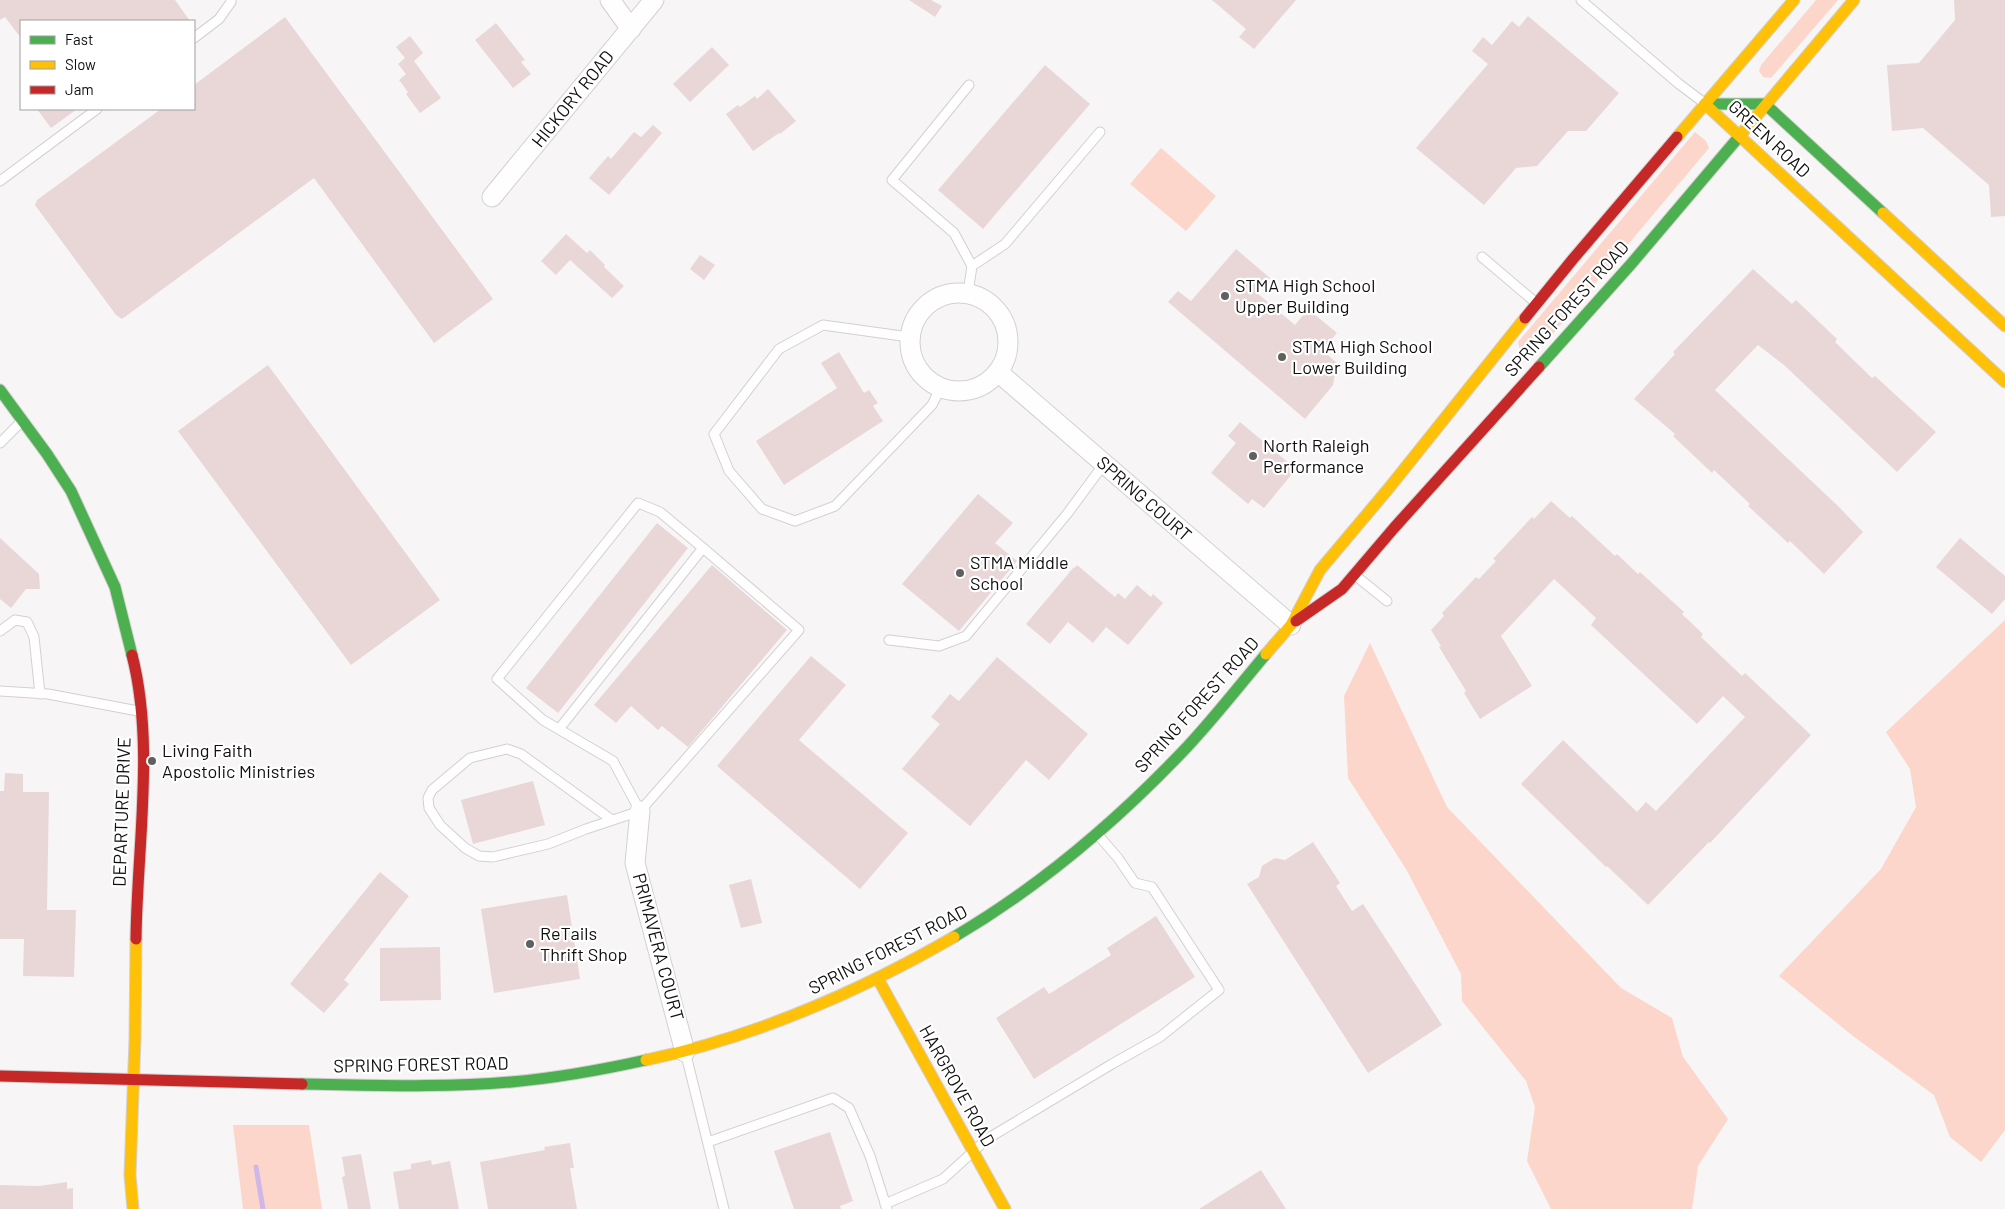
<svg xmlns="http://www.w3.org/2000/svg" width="2005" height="1209" viewBox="0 0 2005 1209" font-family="Barlow,sans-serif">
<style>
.green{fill:#fcd6ca}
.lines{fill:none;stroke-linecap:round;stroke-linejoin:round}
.stream{stroke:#cfb7e9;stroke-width:5}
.building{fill:#e9d7d8}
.lane-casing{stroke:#d3d0d1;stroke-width:11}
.street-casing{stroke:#d3d0d1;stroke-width:21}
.fast-casing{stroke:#d3d0d1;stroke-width:13}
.slow-casing{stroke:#d3d0d1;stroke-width:13}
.jam-casing{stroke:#d3d0d1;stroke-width:13}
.lane{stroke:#fefefe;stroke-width:9}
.street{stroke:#fefefe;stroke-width:19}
.fast{stroke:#4caf50;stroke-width:11}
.slow{stroke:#ffc107;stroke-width:11}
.jam{stroke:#c62828;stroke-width:11}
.poi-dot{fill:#616060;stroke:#fff;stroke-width:2}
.labels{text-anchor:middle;stroke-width:4.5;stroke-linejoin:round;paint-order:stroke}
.street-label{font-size:18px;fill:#100f0f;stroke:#fff}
.poi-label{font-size:18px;fill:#100f0f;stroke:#fff;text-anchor:start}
</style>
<rect width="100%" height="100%" fill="#f8f5f6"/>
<!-- green -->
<g class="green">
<path d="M1816,0H1838L1771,78L1763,77L1759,71L1761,65Z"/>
<path d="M1695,132L1706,141L1709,148L1551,336L1530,354L1520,351L1518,342Z"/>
<path d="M1161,148L1216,196L1186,231L1130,184Z"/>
<path d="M2005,620V1130L1981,1162L1950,1137L1934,1095L1853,1036L1779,976L1881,869L1916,807L1910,769L1886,732Z"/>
<path d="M1370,643L1447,807L1621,988L1672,1018L1683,1057L1728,1119L1698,1166L1692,1209H1551L1527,1161L1535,1107L1526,1081L1462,1001L1461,974L1406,869L1348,778L1344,696Z"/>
<path d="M233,1125H309L322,1209H243Z"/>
</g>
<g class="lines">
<!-- stream -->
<path class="stream" d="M256,1167L263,1209"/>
</g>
<!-- building -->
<g class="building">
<path d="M0,0H175L190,21H21V38L5,17L0,20Z"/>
<path d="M909,0H931L942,6L935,17Z"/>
<path d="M1212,0H1296L1254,49L1239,37L1246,29Z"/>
<path d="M1954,0H2005V216L1991,217L1989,185L1923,128L1892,131L1887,65L1919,63L1955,20Z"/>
<path d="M1528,16L1619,93L1586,131H1568L1537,166L1516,168L1484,205L1416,148L1488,64L1472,51L1483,37L1492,45L1512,21L1519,27Z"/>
<path d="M285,17L493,299L434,343L314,178L122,319L116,315L35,205L37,200L161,109H194V85Z"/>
<path d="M496,23L525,60L521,62L531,74L513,88L475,40Z"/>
<path d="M410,36L423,53L414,61L441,98L420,113L406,94L408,92L399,80L406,74L398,64L405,58L396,47Z"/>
<path d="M712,47L729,65L690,102L673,84Z"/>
<path d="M1045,65L1090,104L983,229L938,190Z"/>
<path d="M768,89L796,121L780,134L779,133L753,151L726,114L738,105L740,107L755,96L757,99Z"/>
<path d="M37,109H77L51,128Z"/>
<path d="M653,125L662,133L609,195L589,178L608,156L611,159L634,132L641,137Z"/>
<path d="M566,234L587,253L590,250L605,265L604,267L624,286L612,298L570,260L556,275L541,261Z"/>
<path d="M1236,249L1270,278L1257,293L1295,325L1308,309L1337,333L1322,350L1337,363L1333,385L1305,419L1168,302L1178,291L1191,301Z"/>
<path d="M700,255L715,265L704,280L690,269Z"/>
<path d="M1753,269L1792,304L1796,300L1837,339L1835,342L1872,378L1875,376L1936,432L1897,472L1784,365L1758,345L1715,390L1837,505L1863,532L1824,574L1790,541L1788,543L1748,506L1750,504L1714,470L1712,473L1673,436L1675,434L1634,399L1675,354L1673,352Z"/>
<path d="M839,352L864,393L869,390L878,403L873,406L883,421L784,485L756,441L837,388L821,363Z"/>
<path d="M268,365L440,600L351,665L178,431Z"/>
<path d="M1240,422L1296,469L1264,508L1252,499L1248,504L1211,473L1236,443L1228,436Z"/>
<path d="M978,494L1013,523L995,543L1017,561L959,631L902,584Z"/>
<path d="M1551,501L1570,518L1572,516L1615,556L1617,554L1638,574L1640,572L1684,612L1682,614L1703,634L1701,637L1742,676L1745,673L1811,735L1710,843L1709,842L1648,905L1607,866L1606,867L1521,784L1563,740L1637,812L1646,802L1656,811L1745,717L1723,696L1697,724L1591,625L1596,618L1554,579L1501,636L1532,686L1480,719L1464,693L1466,691L1439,647L1441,646L1431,630L1444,616L1442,613L1476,577L1479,579L1496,561L1493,559L1532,517L1534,519Z"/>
<path d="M657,523L688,548L558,713L526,688Z"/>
<path d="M0,538L39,574L40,589H26L11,608L0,599Z"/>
<path d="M1960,538L2005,576V599L1992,614L1936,567Z"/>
<path d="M712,565L787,630L688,747L662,726L658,730L631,706L616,723L594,705Z"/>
<path d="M1077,565L1115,597L1118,593L1125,599L1137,585L1151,597L1153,594L1163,603L1128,645L1106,627L1093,643L1068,622L1050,644L1026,624L1074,567L1075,568Z"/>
<path d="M811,656L846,685L799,740L908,833L860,889L717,766Z"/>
<path d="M997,657L1088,734L1049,780L1026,760L970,826L902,769L940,724L931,717L950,694L959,701Z"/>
<path d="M5,773L23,774V792H49L47,910H76L74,977L23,976L24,939H0V791H4Z"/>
<path d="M533,781L545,825L473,844L461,800Z"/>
<path d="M1313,842L1340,883L1336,886L1352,911L1363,904L1442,1025L1368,1073L1247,884L1259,877L1262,866L1275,858L1285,860Z"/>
<path d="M380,872L409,896L344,980L349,984L324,1013L290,984Z"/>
<path d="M751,879L762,923L741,928L729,885Z"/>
<path d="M567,895L580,979L494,993L481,909Z"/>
<path d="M1156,916L1195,977L1034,1079L996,1018L1044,987L1049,994L1111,955L1107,948Z"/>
<path d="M440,947L441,1000L380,1001V948Z"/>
<path d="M830,1132L853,1201L840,1206L841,1209H794L774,1151Z"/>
<path d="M570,1143L574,1168H570L577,1209H488L480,1162L545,1150L544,1147Z"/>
<path d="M361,1154L371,1209H348L342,1177L345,1176L342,1157Z"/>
<path d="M431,1160L432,1165L450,1161L459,1209H399L393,1172L411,1169V1164Z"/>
<path d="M1261,1170L1286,1209H1199Z"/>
<path d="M67,1182V1189L73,1188V1209H0V1185L39,1186Z"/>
</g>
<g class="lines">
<!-- lane casing -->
<g class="lane-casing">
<g id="lane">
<path d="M1581,0L1679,84L1703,102"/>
<path d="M194,38L219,19L231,2V0"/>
<path d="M969,85L892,180L954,233L972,266"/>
<path d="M0,181L97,109"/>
<path d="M1482,257L1535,302"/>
<path d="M968,293L972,266L1005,244L1100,132"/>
<path d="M909,337L823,325L779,349L714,434L729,471L762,509L795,521L835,506L932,405L940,389"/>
<path d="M0,443L21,422"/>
<path d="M1356,576L1387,601"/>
<path d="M0,631L15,620L27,622L34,637L40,694"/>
<path d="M889,640L939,646L966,636L1067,514L1104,464"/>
<path d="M0,691L48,694L138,711"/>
<path d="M559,729L703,548L660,512L638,503L497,679L543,720L613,761L640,811"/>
<path d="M612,820L521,754L507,749L470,758L432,790L428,798L429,808L440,825L465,848L479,856L493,857L548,844L586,829L640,811L799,630L703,548"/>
<path d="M686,1055L724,1209"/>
<path d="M708,1142L833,1098L849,1108L870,1156L887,1209"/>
<path d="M885,1204L943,1179L987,1139L1112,1064L1160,1037L1219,990L1152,887L1135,883L1118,858L1099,836"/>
</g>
</g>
<!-- street casing -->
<g class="street-casing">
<g id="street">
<path d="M610,0L631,29"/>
<path d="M492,197L654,0"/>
<circle cx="959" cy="342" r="49"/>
<path d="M998,372L1291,625"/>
<path d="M640,811L635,863L685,1052"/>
</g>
</g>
<!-- fast casing -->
<g class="fast-casing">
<g id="fast">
<path d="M1705,104H1765L1883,213"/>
<path d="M1539,367L1632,263L1743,132"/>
<path d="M0,390L47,454L71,491L115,587L132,655"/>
<path d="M954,937C1039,887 1120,818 1188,746C1215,717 1240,685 1266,654"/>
<path d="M302,1084C372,1085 441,1088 511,1082C556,1078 601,1070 646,1060"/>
</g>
</g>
<!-- slow casing -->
<g class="slow-casing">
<g id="slow">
<path d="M1705,104L2005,382"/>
<path d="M1743,132L1854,0"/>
<path d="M1677,137L1794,0"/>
<path d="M1883,213L2005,326"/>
<path d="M1266,654L1291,625L1320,570L1389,488L1525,318"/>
<path d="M878,979L1005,1209"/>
<path d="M646,1060C755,1037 857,993 954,937"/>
<path d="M133,1209L130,1175L135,1039L136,939"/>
</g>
</g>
<!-- jam casing -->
<g class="jam-casing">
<g id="jam">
<path d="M1525,318L1573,259L1677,137"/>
<path d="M1296,621L1342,589L1394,528L1539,367"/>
<path d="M132,655C155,744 137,847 136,939"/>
<path d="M0,1076L302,1084"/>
</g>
</g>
<!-- lane -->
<use href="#lane" class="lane"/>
<!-- street -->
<use href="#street" class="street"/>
<!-- fast -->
<use href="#fast" class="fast"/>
<!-- slow -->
<use href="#slow" class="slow"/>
<!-- jam -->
<use href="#jam" class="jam"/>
</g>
<!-- markers -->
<g class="poi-dot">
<circle cx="1225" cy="296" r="5"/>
<circle cx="1282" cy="357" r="5"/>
<circle cx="1253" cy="456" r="5"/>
<circle cx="960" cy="573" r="5"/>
<circle cx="152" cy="761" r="5"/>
<circle cx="530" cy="944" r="5"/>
</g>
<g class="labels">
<!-- street labels -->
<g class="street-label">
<text transform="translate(573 99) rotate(-51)" y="6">HICKORY ROAD</text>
<text transform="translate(1769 139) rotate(43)" y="6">GREEN ROAD</text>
<text transform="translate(1567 309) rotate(-48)" y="6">SPRING FOREST ROAD</text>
<text transform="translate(1144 499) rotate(41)" y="6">SPRING COURT</text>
<text transform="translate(1197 705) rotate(-48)" y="6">SPRING FOREST ROAD</text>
<text transform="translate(122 812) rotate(-88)" y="6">DEPARTURE DRIVE</text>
<text transform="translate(658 947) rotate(75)" y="6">PRIMAVERA COURT</text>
<text transform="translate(888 950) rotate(-27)" y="6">SPRING FOREST ROAD</text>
<text transform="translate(421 1065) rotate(-1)" y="6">SPRING FOREST ROAD</text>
<text transform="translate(957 1086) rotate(61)" y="6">HARGROVE ROAD</text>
</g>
<!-- poi labels -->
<g class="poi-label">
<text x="1235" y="292">STMA High School<tspan x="1235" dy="21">Upper Building</tspan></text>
<text x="1292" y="353">STMA High School<tspan x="1292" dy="21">Lower Building</tspan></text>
<text x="1263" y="452">North Raleigh<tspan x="1263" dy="21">Performance</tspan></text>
<text x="970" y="569">STMA Middle<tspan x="970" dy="21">School</tspan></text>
<text x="162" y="757">Living Faith<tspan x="162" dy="21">Apostolic Ministries</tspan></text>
<text x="540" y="940">ReTails<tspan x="540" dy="21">Thrift Shop</tspan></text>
</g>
</g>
<!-- legend -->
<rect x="20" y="20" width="175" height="90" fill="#ffffff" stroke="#9f9f9f"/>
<rect x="30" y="36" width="25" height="8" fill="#4caf50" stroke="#9f9f9f"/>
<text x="65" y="45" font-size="15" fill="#100f0f">Fast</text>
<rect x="30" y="61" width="25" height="8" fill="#ffc107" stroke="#9f9f9f"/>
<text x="65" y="70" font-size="15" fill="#100f0f">Slow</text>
<rect x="30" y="86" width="25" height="8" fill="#c62828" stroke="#9f9f9f"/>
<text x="65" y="95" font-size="15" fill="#100f0f">Jam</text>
</svg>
